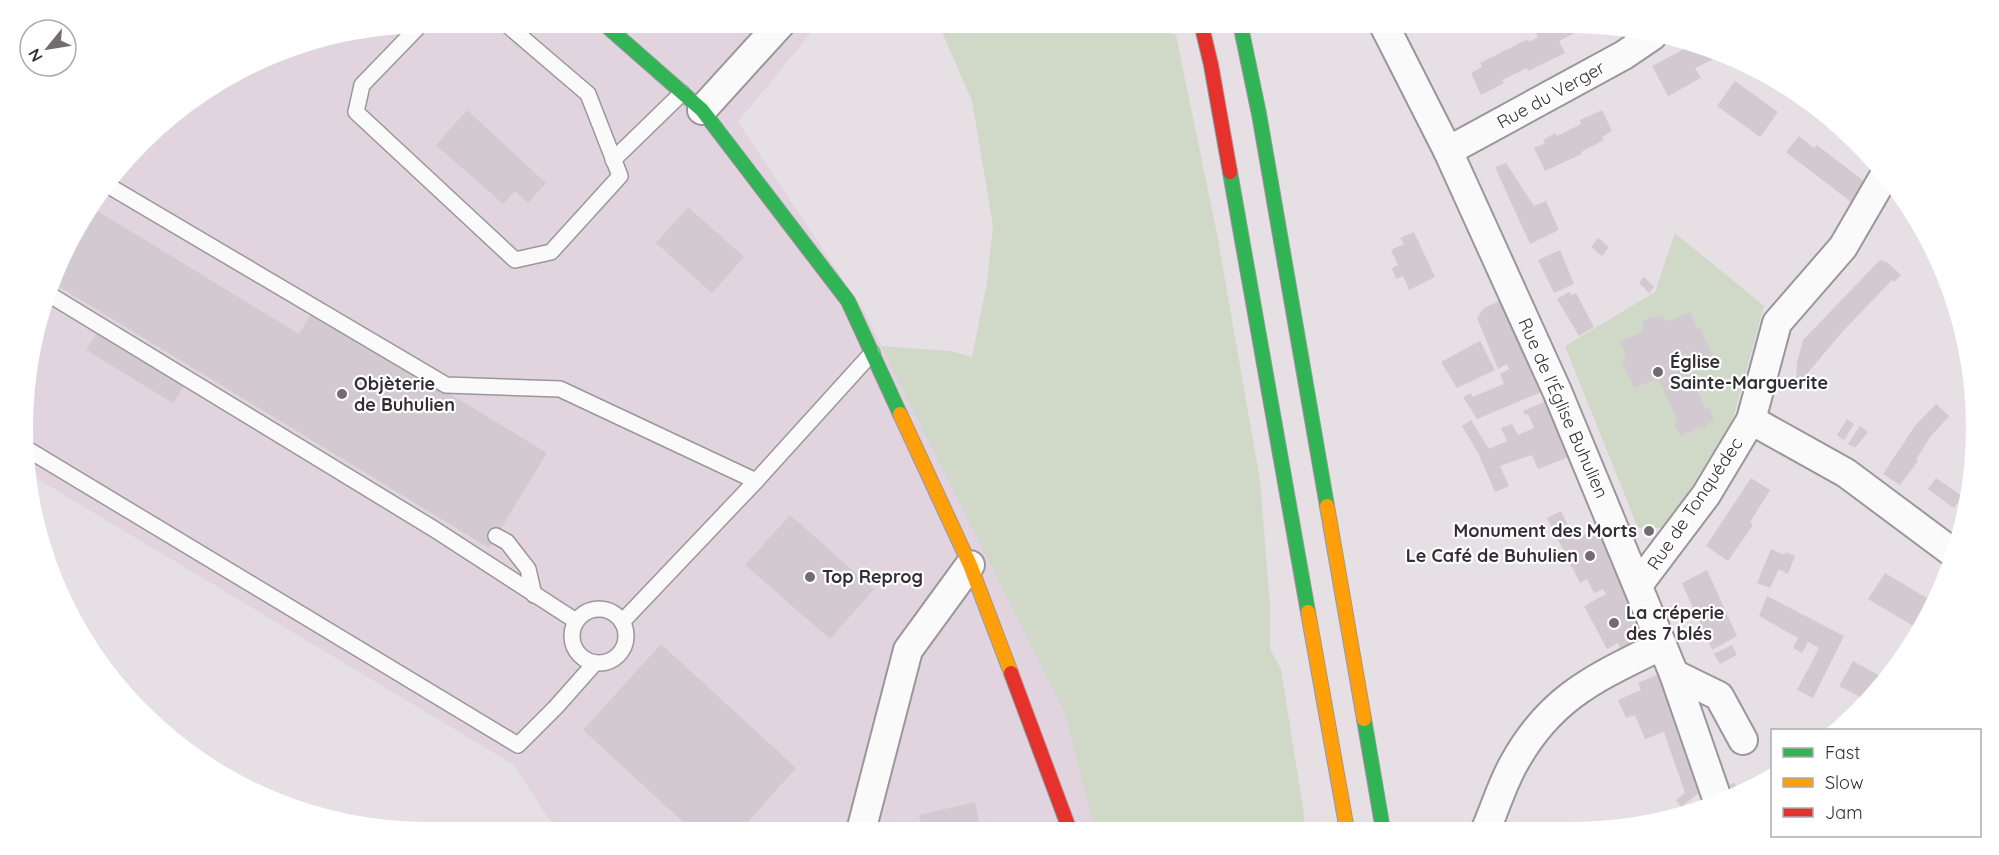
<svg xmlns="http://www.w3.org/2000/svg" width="1999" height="855" viewBox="0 0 1999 855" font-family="Quicksand,sans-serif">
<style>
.built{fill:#e1d4de}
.green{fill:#d0d9c8}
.building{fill:#d3c9d1}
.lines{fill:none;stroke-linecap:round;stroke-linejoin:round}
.lane-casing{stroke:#9b969a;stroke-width:18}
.street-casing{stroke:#9b969a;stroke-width:32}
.fast-casing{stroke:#9b969a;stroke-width:16}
.slow-casing{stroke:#9b969a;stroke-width:16}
.jam-casing{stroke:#9b969a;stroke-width:16}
.lane{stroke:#fbfafb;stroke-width:15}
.street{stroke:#fbfafb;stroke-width:28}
.fast{stroke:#30b455;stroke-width:14}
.slow{stroke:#ff9f0a;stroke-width:14}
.jam{stroke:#e5322d;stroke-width:14}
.poi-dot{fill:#726c71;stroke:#fff;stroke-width:2}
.labels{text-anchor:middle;stroke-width:4.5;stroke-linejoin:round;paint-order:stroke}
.street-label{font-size:18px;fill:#332e32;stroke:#fff}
.poi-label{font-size:18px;font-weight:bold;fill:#332e32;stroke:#fff;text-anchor:start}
</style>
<rect width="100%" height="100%" fill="#e6e0e5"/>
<!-- built -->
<path class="built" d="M428,23H819L738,122L864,311L1064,712L1095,831L557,832L514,765L26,472L30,349L77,225L161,123L225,77L297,44Z"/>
<!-- green -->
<g class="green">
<path d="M938,23H1160L1162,31L1176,35L1217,234L1260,480L1270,606V649L1281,669L1303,808L1305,830L1095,831L1064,712L881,346L950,351L972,357L987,282L993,226L972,101Z"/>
<path d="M1675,233L1764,306L1732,422L1666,528H1638L1565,346L1655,292Z"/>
</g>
<!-- building -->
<g class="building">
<path d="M1531,23H1577L1580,30L1559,41L1565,53L1528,71L1527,68L1502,80L1504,83L1481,95L1471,73L1482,67L1480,63L1528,39L1529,42L1538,37Z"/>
<path d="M1680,40L1702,44L1724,54L1695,68L1701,78L1668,96L1652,66L1684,49Z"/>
<path d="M1735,81L1778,112L1760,137L1717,106Z"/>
<path d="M467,110L546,183L528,203L515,191L503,204L436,145Z"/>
<path d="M1602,110L1612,131L1602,137L1604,140L1581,152L1582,154L1545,171L1534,148L1545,143L1543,140L1555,133L1557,136L1581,124L1580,120Z"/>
<path d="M1799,136L1814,148L1817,145L1865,182L1851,202L1786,152Z"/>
<path d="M1506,163L1534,206L1546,201L1559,230L1530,244L1495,167Z"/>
<path d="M91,207L299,334L313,311L547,453L489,548L55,284L77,225Z"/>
<path d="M688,207L744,257L712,293L656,243Z"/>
<path d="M1414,232L1435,277L1409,290L1403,276L1396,279L1392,268L1398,265L1391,250L1404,244L1400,238Z"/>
<path d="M1598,238L1609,247L1602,256L1591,247Z"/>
<path d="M1560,250L1574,284L1554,293L1538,260Z"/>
<path d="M1880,260L1887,262L1901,275L1894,282L1892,280L1844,330L1805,376L1803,386L1796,379L1797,363L1803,340Z"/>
<path d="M1644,277L1654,287L1649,293L1639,283Z"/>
<path d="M1569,292L1572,295L1576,293L1594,327L1579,336L1557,299Z"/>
<path d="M1505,298L1544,391L1477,419L1463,397L1471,393L1472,397L1504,384L1500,374L1509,369L1507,364L1498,369L1477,318L1484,308Z"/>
<path d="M1690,312L1697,328L1699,326L1712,355L1687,366L1705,409L1709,407L1714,421L1706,424V427L1704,428L1703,426L1692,430L1693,433L1690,434L1689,431L1680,436L1674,423L1678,421L1658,378L1634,388L1622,360L1627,358L1620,342L1642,332L1644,320L1659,315L1669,321Z"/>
<path d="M97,333L184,386L173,403L86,350Z"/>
<path d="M1480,341L1495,370L1457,388L1441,362Z"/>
<path d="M1548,400L1571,456L1538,469L1532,455L1500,466L1509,486L1495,492L1478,453L1462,426L1471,420L1489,449L1507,441L1501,428L1512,424L1518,435L1534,428L1528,414L1525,415L1523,411Z"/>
<path d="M1936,404L1949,416L1930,437L1916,460L1918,461L1900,485L1883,474L1915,426Z"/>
<path d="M1847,419L1854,424L1844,440L1837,435Z"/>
<path d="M1860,426L1868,432L1855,448L1848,444Z"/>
<path d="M1751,478L1770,490L1750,522L1753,525L1728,561L1706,546Z"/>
<path d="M1936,478L1962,496L1954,508L1928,489Z"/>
<path d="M1561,511L1575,540L1600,526L1635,606L1628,609L1641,638L1620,648L1618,643L1607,649L1584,606L1606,594L1603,589L1594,593L1587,579L1580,583L1547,518Z"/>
<path d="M790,515L874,589L830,639L745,565Z"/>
<path d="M1771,549L1784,555L1786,552L1795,556L1788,574L1779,569L1770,588L1757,583Z"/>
<path d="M1707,570L1737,636L1712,650L1682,583Z"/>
<path d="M1885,573L1930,600L1915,627L1868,599Z"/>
<path d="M1767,596L1844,636L1813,698L1797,690L1819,648L1808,642L1802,653L1793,648L1798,638L1759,616Z"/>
<path d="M661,644L796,768L739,832H694L583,730Z"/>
<path d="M1732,645L1737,655L1720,664L1714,654Z"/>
<path d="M1853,661L1884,678L1864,699L1839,686Z"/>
<path d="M1661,673L1705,788L1681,807L1676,800L1685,793L1664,732L1645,739L1635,715L1626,718L1618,700L1641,690L1638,683Z"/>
<path d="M1735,783L1738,794L1733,796L1730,784Z"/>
<path d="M975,802L981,831H923L919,815Z"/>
<path d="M1661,813L1665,818L1648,823Z"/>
</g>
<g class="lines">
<!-- lane casing -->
<g class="lane-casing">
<g id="lane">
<path d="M421,24L362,85L356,112L515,260L551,252L620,176L588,94L505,23"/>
<path d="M613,160L682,93"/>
<path d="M109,186L446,385L560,389L756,481"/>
<path d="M50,295L434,529L576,621"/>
<path d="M27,449L518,745L556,707L595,663"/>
<path d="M496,536L507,542L528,569L534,595"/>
<circle cx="599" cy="636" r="27"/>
<path d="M622,622L756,481L872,353"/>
</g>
</g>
<!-- street casing -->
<g class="street-casing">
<g id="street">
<path d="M1383,23L1448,151L1557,391L1674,674L1719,804"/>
<path d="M702,110L781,23"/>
<path d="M1448,151L1624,55L1652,36"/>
<path d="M1751,420L1846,473L1956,555"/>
<path d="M1638,585L1706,495L1751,420L1777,323L1843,247L1886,173"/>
<path d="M1674,674L1719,696L1743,740"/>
<path d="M1486,829C1495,808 1502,785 1513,765C1550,697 1595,678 1662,645"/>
<path d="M861,831L908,650L970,565"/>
</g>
</g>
<!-- fast casing -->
<g class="fast-casing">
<g id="fast">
<path d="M603,23L702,110L848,301L900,414"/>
<path d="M1240,23L1259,114L1327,506"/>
<path d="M1230,172L1308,612"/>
<path d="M1364,719L1383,830"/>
</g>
</g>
<!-- slow casing -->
<g class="slow-casing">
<g id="slow">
<path d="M900,414L970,565L1011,673"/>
<path d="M1327,506L1364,719"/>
<path d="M1308,612L1347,830"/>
</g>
</g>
<!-- jam casing -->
<g class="jam-casing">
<g id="jam">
<path d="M1201,23L1211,65L1230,172"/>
<path d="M1011,673L1070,831"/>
</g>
</g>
<!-- lane -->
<use href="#lane" class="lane"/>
<!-- street -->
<use href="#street" class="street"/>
<!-- fast -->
<use href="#fast" class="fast"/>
<!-- slow -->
<use href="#slow" class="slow"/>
<!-- jam -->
<use href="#jam" class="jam"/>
</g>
<!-- markers -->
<g class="poi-dot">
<circle cx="1658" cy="372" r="6"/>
<circle cx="342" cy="394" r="6"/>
<circle cx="1649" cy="531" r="6"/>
<circle cx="1590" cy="556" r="6"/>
<circle cx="810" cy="577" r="6"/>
<circle cx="1614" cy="623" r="6"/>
</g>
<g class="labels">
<!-- street labels -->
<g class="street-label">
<text transform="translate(1551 95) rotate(-29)" y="6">Rue du Verger</text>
<text transform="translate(1563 408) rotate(66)" y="6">Rue de l'Église Buhulien</text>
<text transform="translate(1695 504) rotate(-56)" y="6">Rue de Tonquédec</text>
</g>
<!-- poi labels -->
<g class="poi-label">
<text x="1670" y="368">Église<tspan x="1670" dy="21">Sainte-Marguerite</tspan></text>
<text x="354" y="390">Objèterie<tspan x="354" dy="21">de Buhulien</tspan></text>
<text x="1637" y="537" text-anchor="end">Monument des Morts</text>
<text x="1578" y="562" text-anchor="end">Le Café de Buhulien</text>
<text x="822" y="583">Top Reprog</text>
<text x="1626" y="619">La créperie<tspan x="1626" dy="21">des 7 blés</tspan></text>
</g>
</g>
<!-- crop -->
<path d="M0 0H1999V855H0ZM427 33H1572A394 394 0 0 1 1966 427V428A394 394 0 0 1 1572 822H427A394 394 0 0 1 33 428V427A394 394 0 0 1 427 33Z" fill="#fff" fill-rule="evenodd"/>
<!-- legend -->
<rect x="1771" y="729" width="210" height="108" fill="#ffffff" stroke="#adabad" stroke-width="1.5"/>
<rect x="1783" y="748" width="30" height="9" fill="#30b455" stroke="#adabad" stroke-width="1.5"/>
<text x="1825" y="759" font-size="18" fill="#332e32">Fast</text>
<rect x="1783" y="778" width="30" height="9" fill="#ff9f0a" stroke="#adabad" stroke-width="1.5"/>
<text x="1825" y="789" font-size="18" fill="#332e32">Slow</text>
<rect x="1783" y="808" width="30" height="9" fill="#e5322d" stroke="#adabad" stroke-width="1.5"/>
<text x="1825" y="819" font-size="18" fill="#332e32">Jam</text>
<!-- north arrow -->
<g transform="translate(48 48) rotate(240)"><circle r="28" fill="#ffffff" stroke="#adabad" stroke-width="1.5"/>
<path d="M0-4.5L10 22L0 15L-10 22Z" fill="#726c71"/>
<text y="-9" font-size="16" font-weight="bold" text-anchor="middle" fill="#332e32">N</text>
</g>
</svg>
